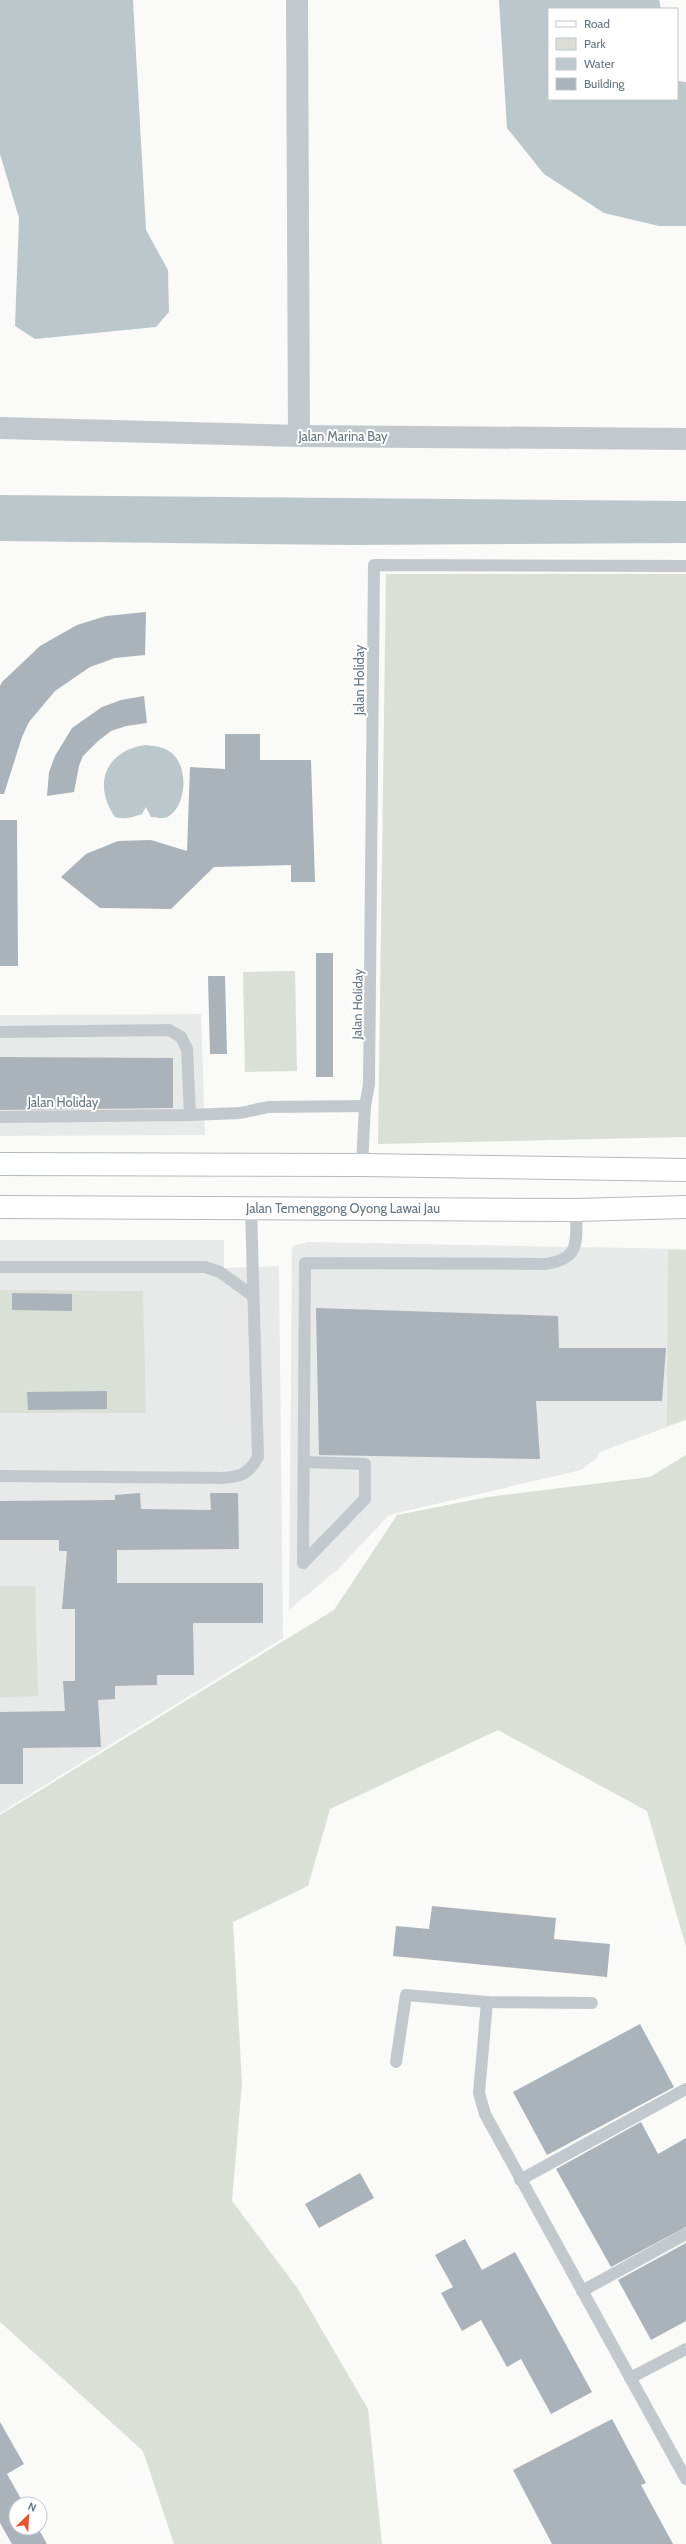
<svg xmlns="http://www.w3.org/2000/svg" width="686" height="2544" viewBox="0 0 686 2544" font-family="Cabin,sans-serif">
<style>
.built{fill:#e8e9e9}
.green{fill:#dadfd7}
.water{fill:#bbc7cb}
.building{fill:#aab3b9}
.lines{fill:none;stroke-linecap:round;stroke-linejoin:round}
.primary-casing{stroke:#b5babe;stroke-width:24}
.service{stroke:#c3c8cc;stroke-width:12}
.minor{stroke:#c3c8cc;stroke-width:22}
.primary{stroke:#fff;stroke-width:22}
.labels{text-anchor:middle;stroke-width:4;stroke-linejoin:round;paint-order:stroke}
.street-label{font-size:13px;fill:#657683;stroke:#fff}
</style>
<rect width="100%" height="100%" fill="#fafaf8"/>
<!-- built -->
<g class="built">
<path d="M201,1014L205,1135L0,1136V1015Z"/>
<path d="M0,1240H224V1268L279,1266L283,1638L0,1813Z"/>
<path d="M308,1242L686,1249V1420L600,1452L597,1458L581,1470L389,1515L338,1569L289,1610L292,1246Z"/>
</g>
<!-- green -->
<g class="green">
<path d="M386,574H686V1137L378,1144Z"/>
<path d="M295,971L297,1071L245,1072L243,972Z"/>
<path d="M668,1250H686V1419L667,1426Z"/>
<path d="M0,1290L143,1291L146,1413H0Z"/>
<path d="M686,1455V1947L647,1811L498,1730L330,1809L308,1886L233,1922L242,2083L232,2201L298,2289L368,2409L382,2544H174L143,2451L0,2322V1815L334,1610L397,1515L488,1497L650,1477Z"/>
<path d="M0,1586H35L38,1696L0,1697Z"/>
</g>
<!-- water -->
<g class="water">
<path d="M0,0H133L146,230L168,270L169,312L156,327L35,339L15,326L19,218L0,154Z"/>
<path d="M499,0H659L661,9H549V99H677V81L686,82V226H659L604,213L544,174L507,128Z"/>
<path d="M0,495L686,501V543L353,545L0,541Z"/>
<path d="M146,745C156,746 165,747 173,754C188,768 187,804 169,816C164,820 157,817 151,817L146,807L142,814C133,817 125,820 115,817C92,784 106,750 146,745Z"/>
</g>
<!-- building -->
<g class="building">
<path d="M146,612L145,655L115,658L90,667L55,691L29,722L22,737L4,794H0V686L2,682L40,646L77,625L106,616Z"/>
<path d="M144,696L147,723L126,726L111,731L98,741L83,756L79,766L74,792L47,796L49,772L55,756L72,728L102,707L121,700Z"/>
<path d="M225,734H260V760H311L315,882H291V865L214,867L171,909L100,908L61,877L86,854L118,841L151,840L187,851L190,767L225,769Z"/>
<path d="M0,820H17L18,966H0Z"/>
<rect x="316" y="953" width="17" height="124"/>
<path d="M208,976H225L227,1054H210Z"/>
<path d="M0,1057L173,1058V1108L0,1110Z"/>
<path d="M12,1293L72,1294V1311L12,1310Z"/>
<path d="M316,1308L558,1316L559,1348H666L662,1401H536L540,1459L319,1455Z"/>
<path d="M107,1391V1409L28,1410L27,1392Z"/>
<path d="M140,1493L141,1509L211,1510L210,1493H238L239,1549L117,1550V1583H263V1623H193L194,1675H157V1685L115,1686V1699L98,1700L101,1747L23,1748V1784H0V1712L65,1711L63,1681H75V1609H62L67,1551H59V1540H0V1501L115,1500V1495Z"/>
<path d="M432,1906L556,1918L554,1939L610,1944L607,1977L393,1956L396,1926L429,1929Z"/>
<path d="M640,2024L674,2087L547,2155L513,2092Z"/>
<path d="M641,2122L658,2154L686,2138V2227L611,2267L556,2169Z"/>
<path d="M360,2173L374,2198L319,2228L305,2204Z"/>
<path d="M465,2239L482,2270L515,2252L592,2392L551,2414L521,2359L507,2367L481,2320L462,2331L441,2293L453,2287L435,2255Z"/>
<path d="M686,2243V2321L651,2340L618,2280Z"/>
<path d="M612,2419L646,2483L641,2485L673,2544H552L513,2470Z"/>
<path d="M0,2422L24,2464L7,2474L24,2504H16V2528H38L47,2544H12L0,2523Z"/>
</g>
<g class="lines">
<!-- primary casing -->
<g class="primary-casing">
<g id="primary">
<path d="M0,1164L362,1165L686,1170"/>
<path d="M0,1207L576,1210L686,1207"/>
</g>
</g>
<!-- service -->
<g class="service">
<path d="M0,1032L169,1030L181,1037L187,1049L190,1115"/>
<path d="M0,1117L190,1115L240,1113L268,1107L365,1106"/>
<path d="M362,1165L365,1106L369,1084L374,565L686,566"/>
<path d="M0,1267H205L220,1272L253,1296"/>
<path d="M0,1476L222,1478C240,1477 249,1474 258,1457L251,1207"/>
<path d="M303,1563L305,1263L545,1264C582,1259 576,1240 576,1210"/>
<path d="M303,1563L365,1499V1464L304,1462"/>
<path d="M487,2002L479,2093L485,2114L686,2479"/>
<path d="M396,2062L406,1995L487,2002L592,2003"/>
<path d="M520,2180L686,2089"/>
<path d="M582,2291L686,2234"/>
<path d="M630,2378L686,2349"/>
</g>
<!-- minor -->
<g class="minor">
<path d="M297,0L299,436"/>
<path d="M0,428L299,436L686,439"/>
</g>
<!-- primary -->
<use href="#primary" class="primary"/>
</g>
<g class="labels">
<!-- street labels -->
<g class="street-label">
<text x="343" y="441">Jalan Marina Bay</text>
<text transform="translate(359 680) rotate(-90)" y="5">Jalan Holiday</text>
<text transform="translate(357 1004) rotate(-89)" y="5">Jalan Holiday</text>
<text x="63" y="1107">Jalan Holiday</text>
<text x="343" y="1213">Jalan Temenggong Oyong Lawai Jau</text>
</g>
</g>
<!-- legend -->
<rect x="548" y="8" width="130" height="92" fill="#ffffff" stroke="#c1c8cd"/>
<rect x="556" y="21" width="20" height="6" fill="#ffffff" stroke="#c1c8cd"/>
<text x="584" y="28" font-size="12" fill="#657683">Road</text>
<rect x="556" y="38" width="20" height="12" fill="#dadfd7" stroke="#c1c8cd"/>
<text x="584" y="48" font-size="12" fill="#657683">Park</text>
<rect x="556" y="58" width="20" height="12" fill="#bbc7cb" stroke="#c1c8cd"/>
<text x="584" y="68" font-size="12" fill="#657683">Water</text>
<rect x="556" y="78" width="20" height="12" fill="#aab3b9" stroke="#c1c8cd"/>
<text x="584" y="88" font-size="12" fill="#657683">Building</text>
<!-- north arrow -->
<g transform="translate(28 2516) rotate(24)"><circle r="19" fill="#ffffff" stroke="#c1c8cd"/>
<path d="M0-3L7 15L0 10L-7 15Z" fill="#e4572e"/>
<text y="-6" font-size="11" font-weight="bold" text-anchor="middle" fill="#657683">N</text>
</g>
</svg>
